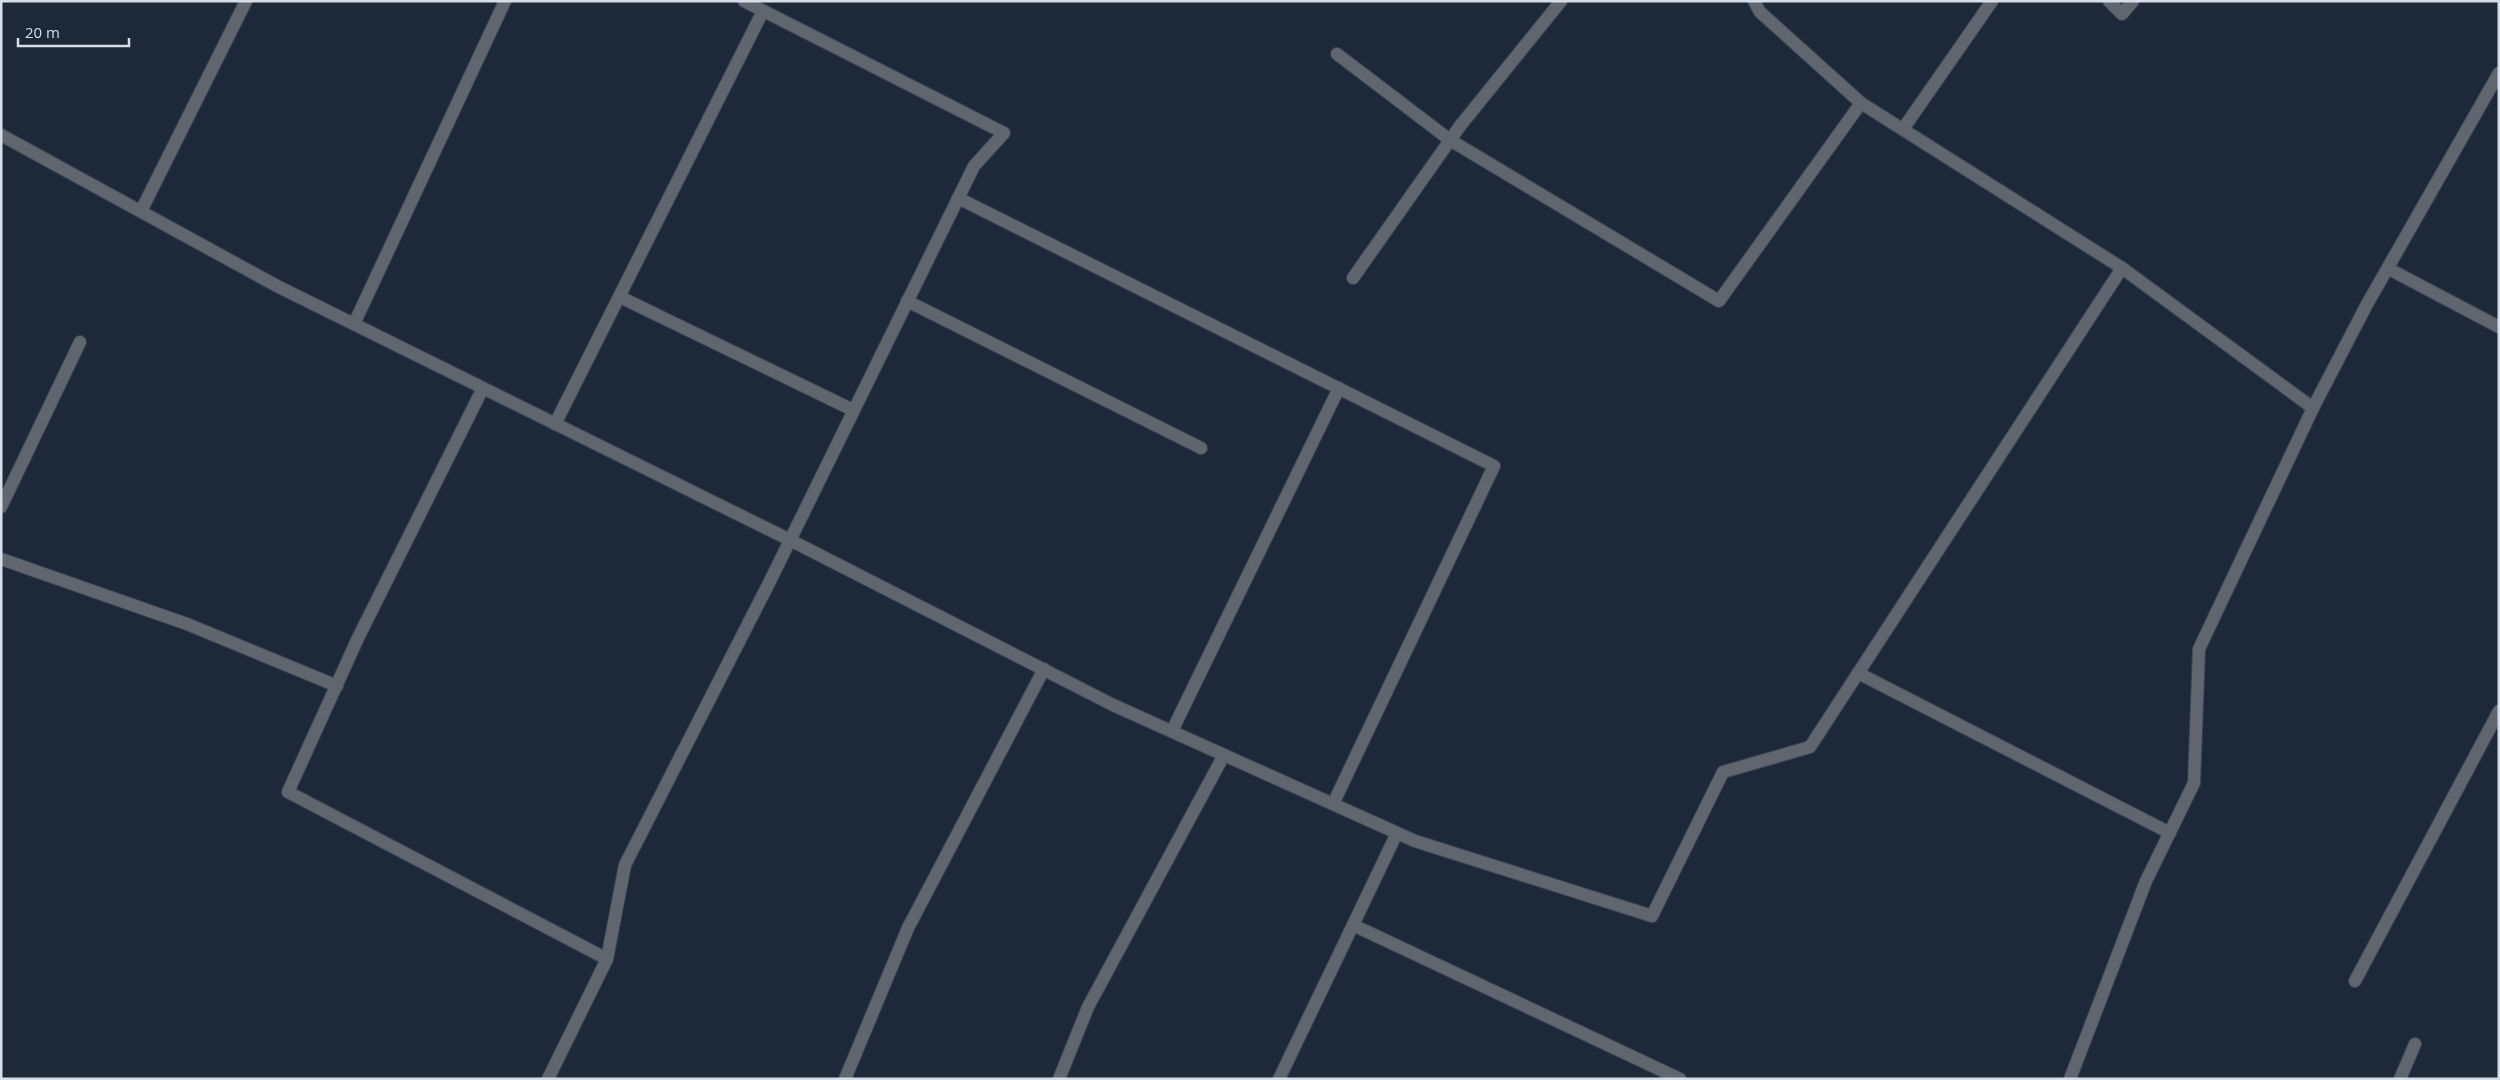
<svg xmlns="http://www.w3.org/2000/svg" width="2500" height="1080" viewBox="0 0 2500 1080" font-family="'Open Sans',sans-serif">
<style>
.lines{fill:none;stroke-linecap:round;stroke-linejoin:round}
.minor-casing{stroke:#3a4655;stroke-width:14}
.minor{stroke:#60666f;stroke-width:12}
</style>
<rect width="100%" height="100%" fill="#1d2939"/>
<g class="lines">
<!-- minor casing -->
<g class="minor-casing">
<g id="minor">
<path d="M1754,1L1760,12L1861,103L2122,268L2313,408"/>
<path d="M2109,1L2122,14L2133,1"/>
<path d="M1337,54L1450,140L1719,301L1861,103"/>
<path d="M1903,129L1992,1"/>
<path d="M1,135L277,286L790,540L1113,705L1415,841L1652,916L1723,772L1810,747L2122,268"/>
<path d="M958,198L1494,466L1333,804"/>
<path d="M141,211L246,1"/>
<path d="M2389,269L2499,327"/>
<path d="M1353,278L1460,126L1561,1"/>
<path d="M620,297L853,410"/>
<path d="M907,301L1201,448"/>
<path d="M354,324L505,1"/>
<path d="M483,388L358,638L288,792L607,959"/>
<path d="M555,424L763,11"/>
<path d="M1,507L80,342"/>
<path d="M1,559L187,624L337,686"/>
<path d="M1858,673L2170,833"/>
<path d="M1172,731L1339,388"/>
<path d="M1353,925L1397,833"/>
<path d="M2355,981L2499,711"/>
<path d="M548,1079L607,959L625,865L769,583L974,166L1004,133L744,1"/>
<path d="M845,1079L908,928L1044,669"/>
<path d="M1059,1079L1088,1007L1224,755"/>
<path d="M1279,1079L1353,925L1680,1079"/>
<path d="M2070,1079L2146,881L2194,783L2199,649L2313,408L2366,306L2499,73"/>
<path d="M2400,1079L2415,1044"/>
</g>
</g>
<!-- minor -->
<use href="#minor" class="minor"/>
</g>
<!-- border -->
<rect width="2500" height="1080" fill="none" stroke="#d5dde8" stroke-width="5"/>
<!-- scale -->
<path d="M18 38v8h111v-8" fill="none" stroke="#d5dde8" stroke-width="2.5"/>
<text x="25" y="38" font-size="15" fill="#d5dde8" stroke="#1d2939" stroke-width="4" paint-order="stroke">20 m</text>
</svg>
